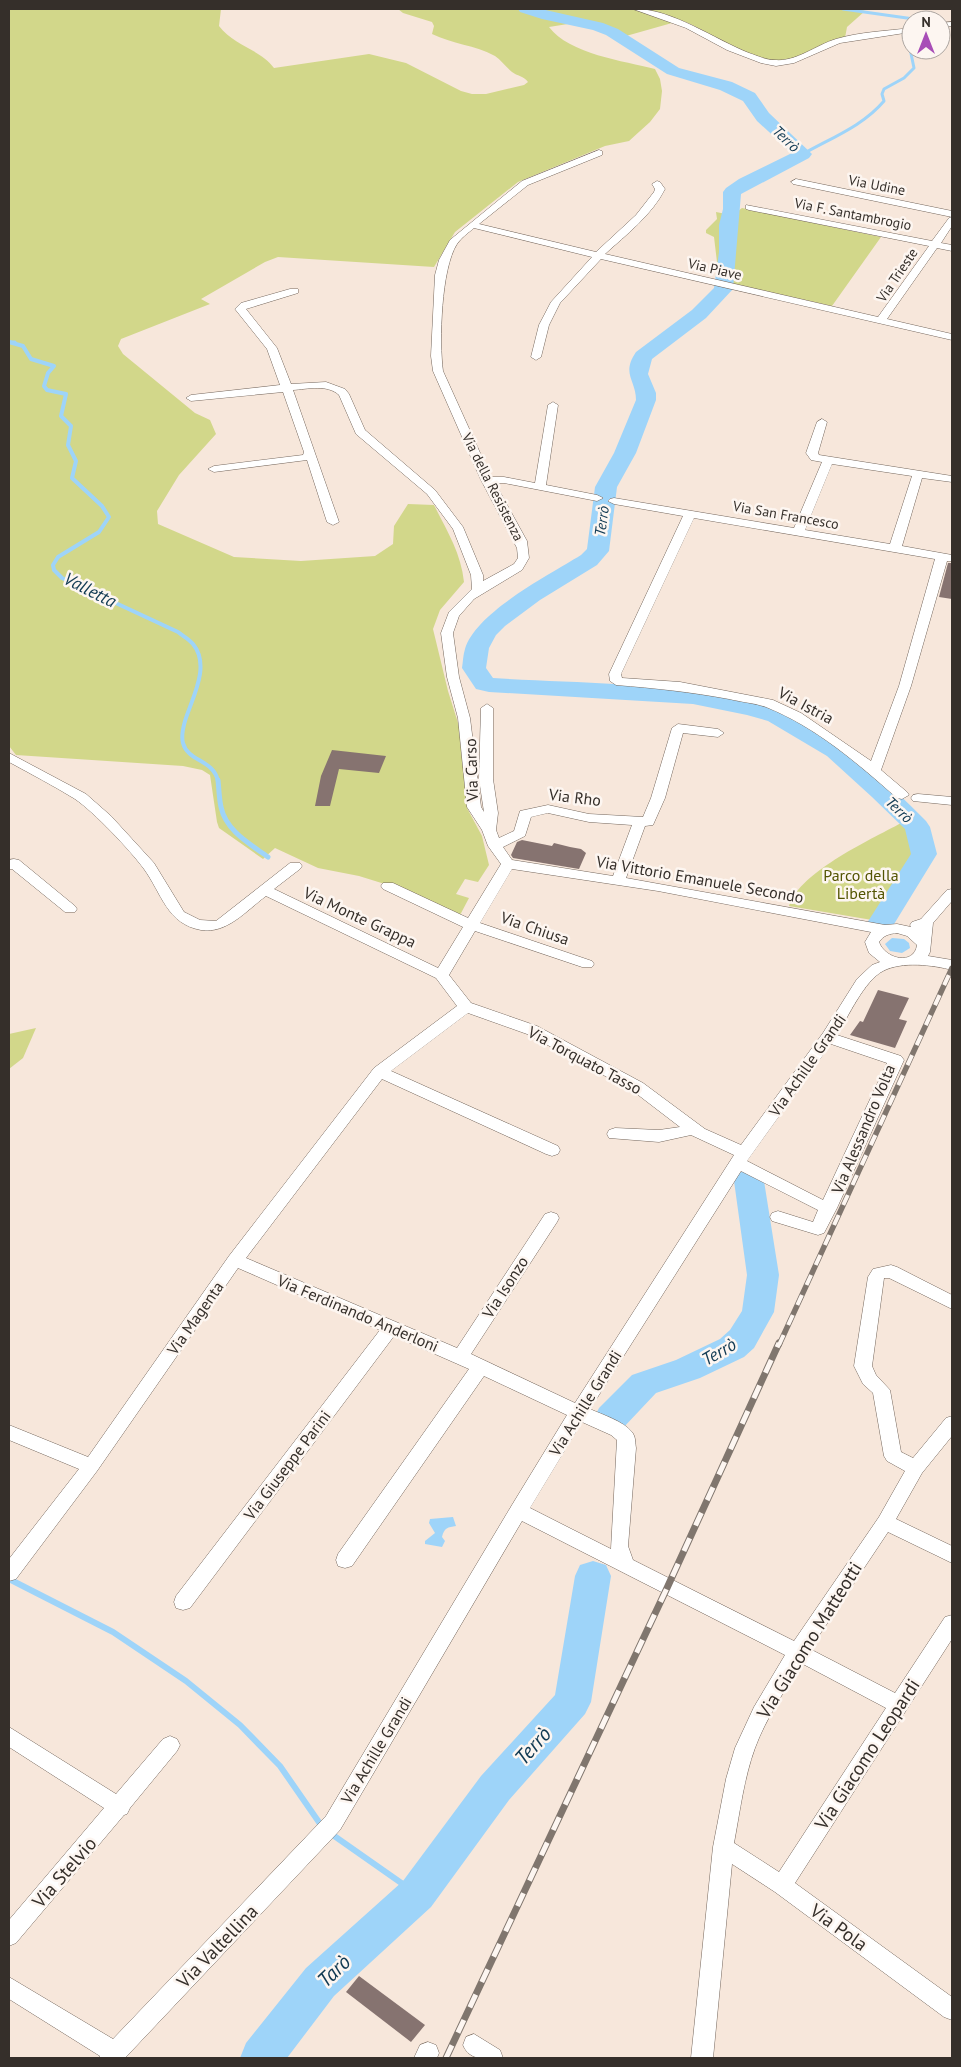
<svg xmlns="http://www.w3.org/2000/svg" width="961" height="2067" viewBox="0 0 961 2067" font-family="'PT Sans',sans-serif">
<style>
.green{fill:#d2d78a}
.water{fill:#9ed4f9}
.lines{fill:none;stroke-linecap:round;stroke-linejoin:round}
.stream-far3{stroke:#9ed4f9;stroke-width:3}
.stream-far2{stroke:#9ed4f9;stroke-width:4}
.stream-far1{stroke:#9ed4f9;stroke-width:5}
.stream{stroke:#9ed4f9;stroke-width:6}
.river{fill:#9ed4f9;fill-rule:evenodd}
.building{fill:#867370}
.minor-casing{stroke:#75675d;stroke-width:1}
.minor{fill:#fff;fill-rule:evenodd}
.rail-far1-casing{stroke:#80766e;stroke-width:5.5}
.rail-casing{stroke:#80766e;stroke-width:7}
.rail-far1{stroke:#fdf6f1;stroke-width:4;stroke-dasharray:11;stroke-linecap:butt}
.rail{stroke:#fdf6f1;stroke-width:5;stroke-dasharray:14;stroke-linecap:butt}
.labels{text-anchor:middle;stroke-width:5;stroke-linejoin:round;paint-order:stroke}
.far-street-label{font-size:14px;fill:#352f2a;stroke:#fdf6f1}
.far-water-label{font-size:15px;font-style:italic;fill:#113a53;stroke:#fdf6f1}
.street-label{font-size:16px;fill:#352f2a;stroke:#fdf6f1}
.park-label{font-size:16px;fill:#535402;stroke:#fdf6f1}
.water-label{font-size:18px;font-style:italic;fill:#113a53;stroke:#fdf6f1}
.near-street-label{font-size:19px;fill:#352f2a;stroke:#fdf6f1}
.near-water-label{font-size:21px;font-style:italic;fill:#113a53;stroke:#fdf6f1}
</style>
<rect width="100%" height="100%" fill="#f7e7db"/>
<!-- green -->
<g class="green">
<path d="M9,9H221L219,26C234,46 260,49 274,68L369,54L406,63L461,91L472,94H486L524,85L528,82C524,76 517,76 512,72C506,67 501,60 495,56C475,45 452,44 432,34L434,26L432,22L403,13L398,9H855L865,11L847,27L845,38C827,44 804,56 787,60C754,68 713,32 683,21H679L626,36L594,23H574L549,27C569,54 624,61 655,69L660,79L662,91L660,109L650,122L629,141L605,146L518,182L455,232L434,267L278,257L265,262L201,299L210,304L121,339L118,346L123,354L195,413L210,420L216,434L179,475L157,511L158,524L234,557L301,561L375,556L393,544L394,526L408,504L434,505C447,531 461,553 464,582L440,610L433,629L448,691L459,726L467,783V808L482,836L489,865L478,882L465,879L456,894L469,898L459,917L404,890L359,876L318,868L275,848L263,859L219,828L217,822L210,775L202,770L183,766L16,755L9,746Z"/>
<path d="M742,208L881,237L832,306L726,283L734,245L732,242L736,237V230L731,226C732,216 734,214 742,208Z"/>
<path d="M716,212L726,214V247L721,278L714,270L717,262L714,237L706,233V230L717,219Z"/>
<path d="M905,821L915,838L917,857L878,921L789,906C800,871 874,838 905,821Z"/>
<path d="M36,1028L23,1058L9,1069V1034Z"/>
</g>
<!-- water -->
<g class="water">
<path d="M892,938L904,939L909,943L910,948L902,953L890,951L885,944Z"/>
<path d="M453,1517L456,1526C448,1527 444,1528 442,1537L445,1541L442,1547L425,1544V1541L435,1533L429,1523L430,1519Z"/>
</g>
<g class="lines">
<!-- stream-far3 -->
<g class="stream-far3">
<path d="M843,9L921,20"/>
<path d="M941,28V31"/>
<path d="M803,154C831,138 863,126 884,101L882,94L884,89L904,78L914,68L909,44L911,39"/>
<path d="M9,342H15"/>
</g>
<!-- stream-far2 -->
<path class="stream-far2" d="M9,342L23,346L31,359L54,366L48,373L44,386L47,390L66,394L61,416L71,426L68,445L76,461L72,478L102,506L109,517L99,532L58,557L53,565L54,570L62,578L178,632C183,636 189,639 193,644C211,666 192,698 185,721C183,728 181,736 183,743C188,762 213,759 218,781"/>
<!-- stream-far1 -->
<path class="stream-far1" d="M218,780C219,789 219,798 221,807C226,831 250,844 268,857"/>
<!-- stream -->
<g class="stream">
<path d="M9,1579L113,1632L186,1681L240,1725L280,1766L323,1828"/>
<path d="M330,1833L417,1894"/>
</g>
<!-- river -->
<g class="river">
<path d="M518,9H541L603,23L618,29L679,68L732,82L755,93L769,113L812,154L809,158L741,194L733,289L706,318L652,359L648,374L656,393V400L636,453L617,487L609,551L597,565L540,600L505,626L496,635L489,648L486,668L493,678C571,683 651,682 728,696C747,700 769,703 787,711C841,738 884,779 926,821L930,827L937,854L891,929L881,932L871,929L867,923L911,854L905,829L872,797L827,756L768,721L747,715L693,704L489,692L476,689L462,668C463,662 463,655 465,649C476,612 549,575 581,555L587,549L595,487L614,453L636,400C636,380 621,374 636,352L692,310L714,288L719,252V225L723,209V192L726,188L739,179L792,153L757,121L743,101L720,90L667,74L606,35L593,30L542,19L520,12Z"/>
<path d="M749,1170L760,1173L764,1181L779,1275L774,1312L754,1348L744,1357L700,1378L656,1393L623,1428L611,1431L599,1428L594,1418L599,1408L632,1375L676,1360L720,1339L730,1330L742,1311L747,1275L734,1181L738,1173Z"/>
<path d="M593,1561L606,1565L611,1576L591,1702L585,1714L509,1800L431,1907L334,1996L287,2058H240L246,2043L306,1968L403,1881L481,1776L555,1695L575,1576L580,1565Z"/>
</g>
</g>
<!-- building -->
<g class="building">
<path d="M948,563H952V599L939,597Z"/>
<path d="M332,750L386,756L379,773L339,769L330,806H315L321,776Z"/>
<path d="M522,840L552,846L554,843L570,847L581,849L586,853L579,869L513,858L511,855L517,842Z"/>
<path d="M878,990L909,998L899,1019L907,1021L895,1048L850,1035L860,1021L863,1022Z"/>
<path d="M359,1976L425,2025L411,2042L346,1992Z"/>
</g>
<g class="lines">
<!-- minor casing -->
<g class="minor-casing">
<g id="minor">
<path d="M633,9C669,7 716,40 749,53C758,56 766,60 775,60C796,62 816,45 836,39C859,32 887,31 911,28V32L840,43L794,63L776,66L761,63L727,50L686,28Z"/>
<path d="M952,22V26L941,27V23Z"/>
<path d="M599,150L602,151V155L528,185L479,224L596,252L636,215L654,192L655,189L652,184L657,181L660,182L665,189C652,215 626,235 605,254L878,317L929,246L749,210L746,209V205L932,241L949,218L952,217V226L941,243L952,245V251L937,248L887,319L952,334V340L601,259L560,303L549,325L541,357L536,360L531,357L539,325L551,302L592,257L474,228C468,233 461,238 457,244C441,269 439,341 443,371L491,477H504L535,483L548,405L553,402L558,405L546,485L597,495L603,498L597,501L504,483H495L527,541L529,558L522,570L474,599L459,616L453,633L459,677L470,718L481,807L484,812L479,779L481,708L487,704L493,708V779L498,813L496,830L499,838L514,831L520,811L548,805L589,814L643,817L651,798L672,728L678,724L718,729L724,733L718,737L683,733L665,798L653,825L645,826L626,878L885,925L897,924L911,927L910,925L912,922L921,919L947,890L952,889V901L933,923L930,952L928,956L952,960V970C933,965 902,961 883,971C864,981 848,1017 837,1035L901,1056L904,1060L837,1208L824,1233L818,1235L772,1221L770,1217L772,1213L778,1211L813,1222L818,1210L741,1171L590,1409C603,1415 623,1421 632,1432C636,1437 635,1443 636,1448L628,1546L633,1560L794,1641L879,1517L905,1471L887,1461L884,1456L873,1393L863,1384L854,1366L868,1277L873,1269L891,1265L897,1267L952,1295V1309L889,1278H884L872,1366L876,1375L890,1390L901,1452L913,1458L946,1418L952,1416V1436L922,1473L896,1519L952,1546V1563L888,1532L810,1649L895,1693L945,1617L952,1615V1639L795,1883L952,1997V2020L944,2017L775,1892L732,1864L713,2058H691L713,1847L726,1779L735,1748L754,1707L785,1655L522,1521L340,1830L125,2058H99L100,2056L9,1999V1977L113,2039L326,1816L512,1505L567,1415L484,1376L352,1566L345,1568L338,1566L336,1560L338,1554L469,1369L394,1336L190,1608L183,1610L176,1608L174,1602L176,1596L380,1330L238,1268L97,1471L16,1579L9,1581V1559L79,1469L9,1440V1425L88,1457L229,1256L374,1068L457,1006L436,978L266,896C246,911 227,934 201,930C167,924 162,894 144,869C130,850 94,812 75,799C54,786 31,774 9,762V753L86,794L111,816L154,863L184,912L200,920L216,921L290,863H300L302,866L300,869L274,889L438,968L463,927L383,889L381,886L383,883H393L468,918L501,864L488,846L482,830L467,807L458,718L447,677L441,633L449,612L472,589L471,575L453,529L427,494L356,434L339,395C327,384 308,389 293,390L339,522L333,525L327,522L307,460L214,472L208,469L214,466L303,455L304,452L283,392L191,401L186,398L191,395L280,385L267,349L235,309L241,303L290,289H298V293L246,309L277,348L291,384L326,382L345,389L349,394L365,430L435,490L463,527L483,575V581L514,564L518,558L517,548L481,480L433,371L431,356L435,275L439,260L450,240L522,181ZM548,813L589,822L632,825L613,876L512,860L503,847L525,836L531,817ZM512,869L658,891L871,932L865,942L869,953L880,962L872,965L857,979L823,1033L741,1145L705,1129L643,1083L537,1026L471,1003L449,975L475,931L582,967H592L594,964L592,961L480,923ZM897,933L907,936L917,945C914,966 885,959 879,942C884,935 889,934 897,933ZM468,1013L527,1034L633,1091L680,1127L659,1130L615,1128L609,1130L607,1134L609,1138L659,1142L691,1135L734,1155L575,1403L471,1354L557,1222L559,1218L557,1214L551,1212L545,1214L457,1348L246,1258L382,1079L546,1154L552,1156L558,1154L560,1150L558,1146L391,1071ZM831,1044L887,1063L823,1200L747,1161ZM582,1422L611,1435L617,1440L611,1549L530,1508ZM801,1663L886,1708L779,1872L734,1843C740,1811 744,1778 755,1748C766,1718 785,1691 801,1663Z"/>
<path d="M796,179L952,211V217L793,184L791,182Z"/>
<path d="M822,419L827,422L818,453L819,455L952,476V482L922,478L902,546L952,555V561H947L911,686L881,770L907,792L909,795L902,799L897,798C857,763 816,727 766,707C755,703 741,702 729,699C691,692 655,688 616,685L610,681L609,674L683,516L614,504L608,501L610,499L614,498L794,528L822,462L811,460L806,453L817,422ZM832,464L912,476L890,544L805,530ZM694,518L935,559L899,686L871,761L801,713L773,700L680,682L622,678L621,674Z"/>
<path d="M918,794L952,797V805L913,801L911,798L913,795Z"/>
<path d="M14,859L19,860L75,906L77,909L75,912H65L12,869H9V860Z"/>
<path d="M9,1727L116,1794L163,1739L170,1736L177,1739L180,1745L177,1751L130,1808L127,1814L124,1815L16,1943L9,1946V1920L104,1808L9,1747Z"/>
<path d="M474,2034L500,2050L503,2058C486,2058 470,2062 463,2045L466,2037Z"/>
<path d="M428,2042L436,2045L439,2053L437,2058H414L420,2045Z"/>
</g>
</g>
<!-- minor -->
<use href="#minor" class="minor"/>
<!-- rail-far1 casing -->
<g class="rail-far1-casing">
<path id="rail-far1" d="M779,1345L952,968"/>
</g>
<!-- rail casing -->
<g class="rail-casing">
<path id="rail" d="M446,2058L667,1588L779,1343"/>
</g>
<!-- rail-far1 -->
<use href="#rail-far1" class="rail-far1"/>
<!-- rail -->
<use href="#rail" class="rail"/>
</g>
<g class="labels">
<!-- far-street labels -->
<g class="far-street-label">
<text transform="translate(877 185) rotate(11)" y="5">Via Udine</text>
<text transform="translate(853 214) rotate(11)" y="5">Via F. Santambrogio</text>
<text transform="translate(715 269) rotate(13)" y="5">Via Piave</text>
<text transform="translate(897 275) rotate(-56)" y="5">Via Trieste</text>
<text transform="translate(493 487) rotate(63)" y="5">Via della Resistenza</text>
<text transform="translate(786 515) rotate(10)" y="5">Via San Francesco</text>
</g>
<!-- far-water labels -->
<g class="far-water-label">
<text transform="translate(786 139) rotate(44)" y="5">Terrò</text>
<text transform="translate(602 521) rotate(-82)" y="5">Terrò</text>
<text transform="translate(899 810) rotate(43)" y="5">Terrò</text>
</g>
<!-- street labels -->
<g class="street-label">
<text transform="translate(806 705) rotate(28)" y="6">Via Istria</text>
<text transform="translate(471 770) rotate(-92)" y="6">Via Carso</text>
<text transform="translate(575 797) rotate(7)" y="6">Via Rho</text>
<text transform="translate(700 879) rotate(10)" y="6">Via Vittorio Emanuele Secondo</text>
<text transform="translate(360 917) rotate(25)" y="6">Via Monte Grappa</text>
<text transform="translate(535 928) rotate(19)" y="6">Via Chiusa</text>
<text transform="translate(585 1060) rotate(28)" y="6">Via Torquato Tasso</text>
<text transform="translate(807 1065) rotate(-55)" y="6">Via Achille Grandi</text>
<text transform="translate(863 1129) rotate(-67)" y="6">Via Alessandro Volta</text>
<text transform="translate(505 1287) rotate(-57)" y="6">Via Isonzo</text>
<text transform="translate(358 1313) rotate(23)" y="6">Via Ferdinando Anderloni</text>
<text transform="translate(195 1318) rotate(-55)" y="6">Via Magenta</text>
<text transform="translate(585 1403) rotate(-58)" y="6">Via Achille Grandi</text>
<text transform="translate(287 1465) rotate(-53)" y="6">Via Giuseppe Parini</text>
<text transform="translate(376 1750) rotate(-59)" y="6">Via Achille Grandi</text>
</g>
<!-- park labels -->
<g class="park-label">
<text x="861" y="881">Parco della<tspan x="861" dy="18">Libertà</tspan></text>
</g>
<!-- water labels -->
<g class="water-label">
<text transform="translate(90 590) rotate(27)" y="6">Valletta</text>
<text transform="translate(719 1352) rotate(-30)" y="6">Terrò</text>
</g>
<!-- near-street labels -->
<g class="near-street-label">
<text transform="translate(809 1640) rotate(-58)" y="7">Via Giacomo Matteotti</text>
<text transform="translate(867 1754) rotate(-57)" y="7">Via Giacomo Leopardi</text>
<text transform="translate(64 1872) rotate(-49)" y="7">Via Stelvio</text>
<text transform="translate(839 1927) rotate(36)" y="7">Via Pola</text>
<text transform="translate(217 1946) rotate(-46)" y="7">Via Valtellina</text>
</g>
<!-- near-water labels -->
<g class="near-water-label">
<text transform="translate(533 1746) rotate(-48)" y="7">Terrò</text>
<text transform="translate(334 1971) rotate(-44)" y="7">Tarò</text>
</g>
</g>
<!-- border -->
<rect width="961" height="2067" fill="none" stroke="#352f2a" stroke-width="20"/>
<!-- north arrow -->
<g transform="translate(926 35)"><circle r="24" fill="#fdf6f1" stroke="#ada6a1"/>
<path d="M0-4L9 19L0 12L-9 19Z" fill="#a84db7"/>
<text y="-8" font-size="14" font-weight="bold" text-anchor="middle" fill="#352f2a">N</text>
</g>
</svg>
